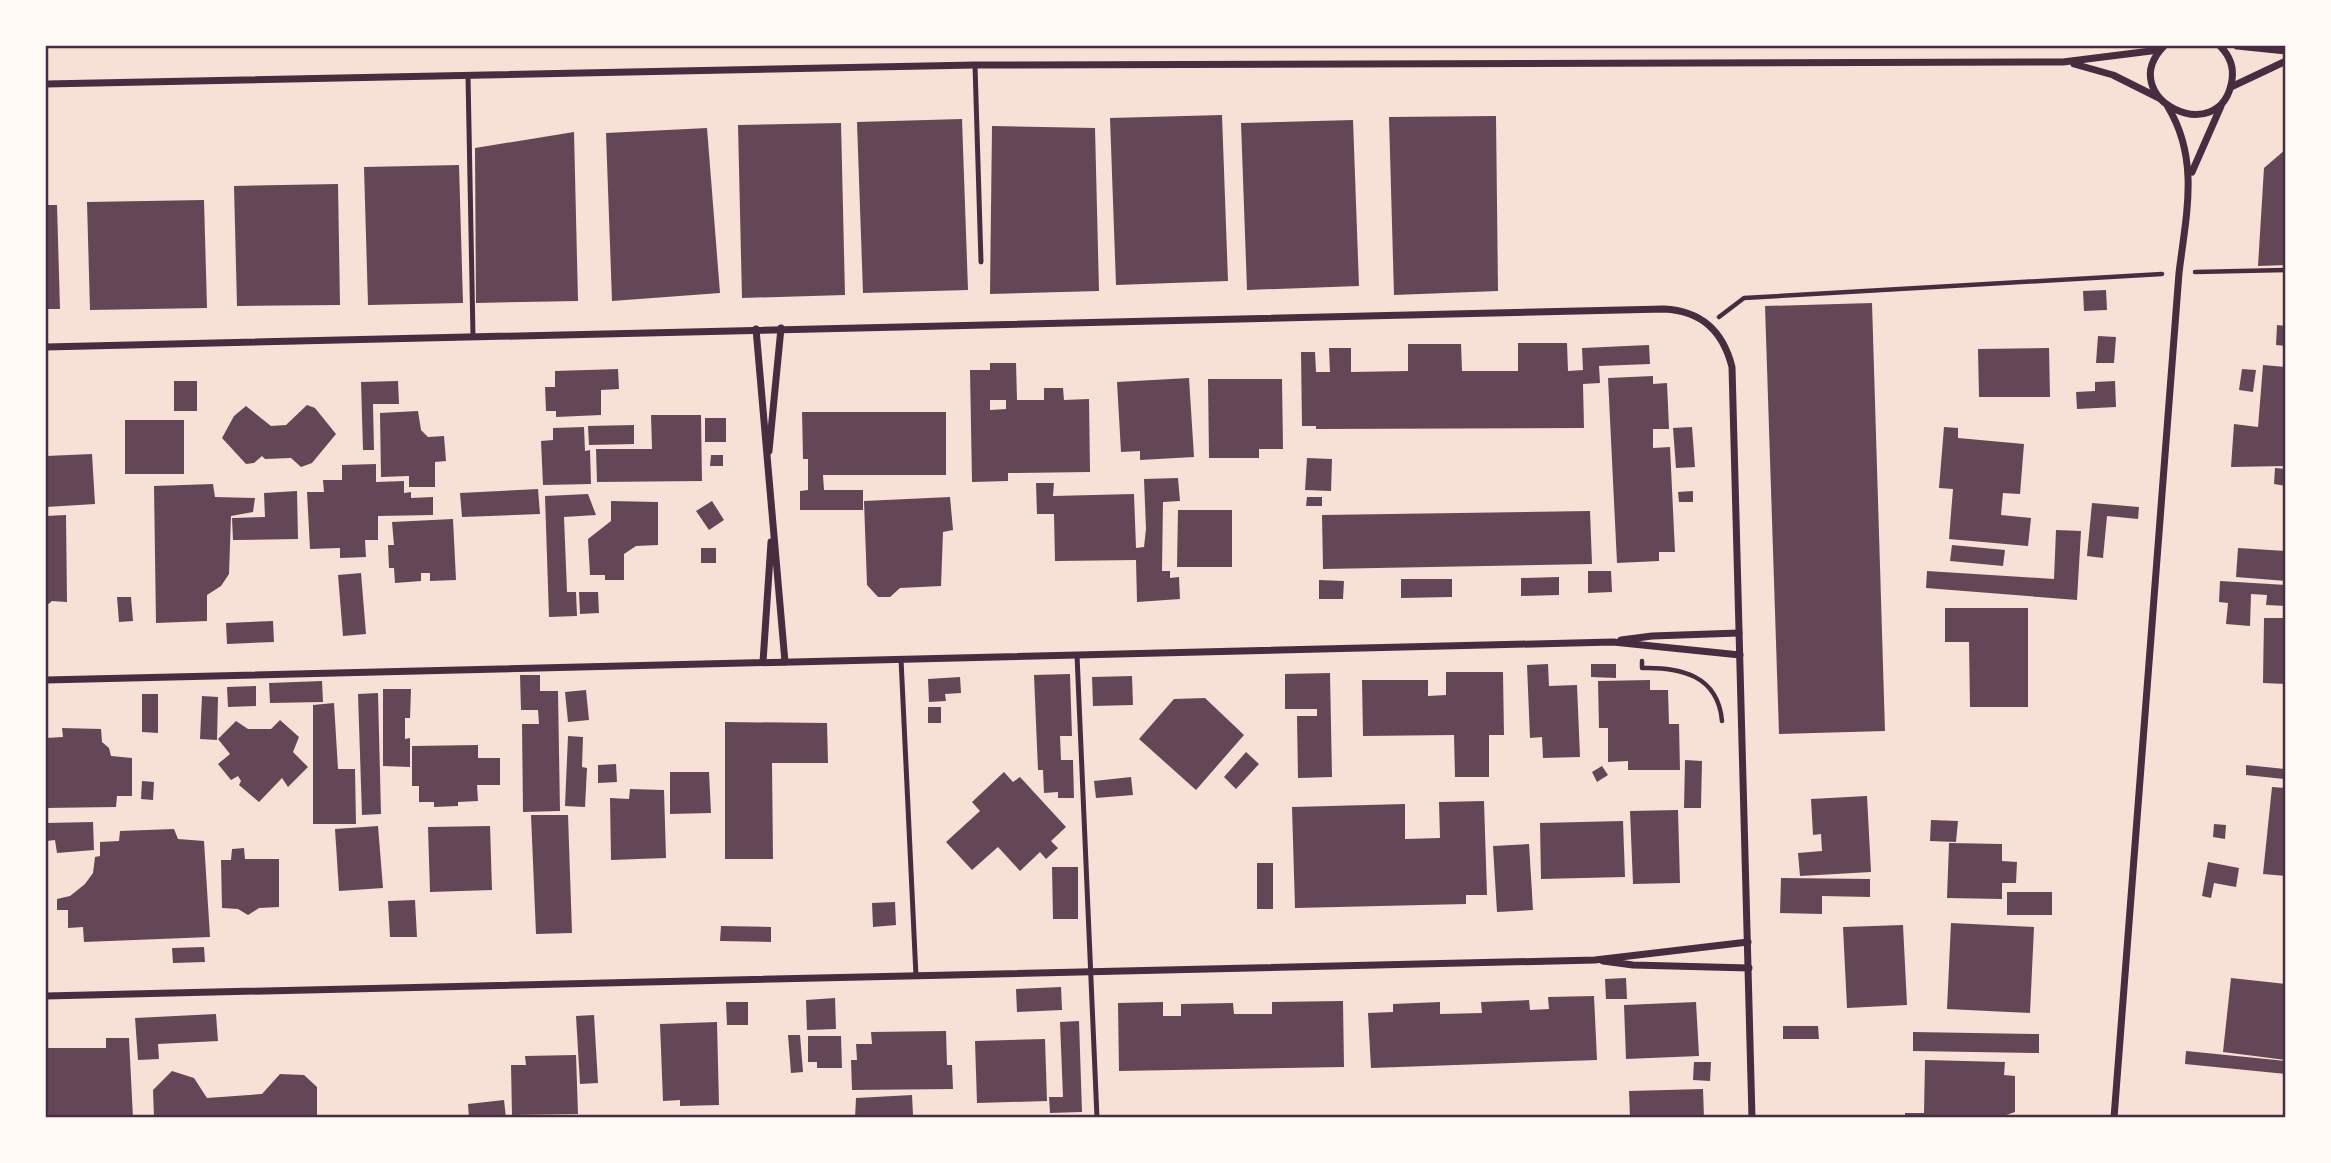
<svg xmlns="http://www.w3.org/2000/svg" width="2331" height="1163" viewBox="0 0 2331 1163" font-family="'PT Sans',sans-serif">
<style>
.building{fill:#644757;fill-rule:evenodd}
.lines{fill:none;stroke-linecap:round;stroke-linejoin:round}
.path{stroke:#4a2c40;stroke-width:4.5}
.service{stroke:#4a2c40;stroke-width:5}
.minor{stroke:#4a2c40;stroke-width:7}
.neatline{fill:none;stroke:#4a2c40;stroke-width:2.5}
</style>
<rect width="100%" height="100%" fill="#f7e1d7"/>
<!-- building -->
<g class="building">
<path d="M1222,115L1228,281L1116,285L1110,118Z"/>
<path d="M1496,116L1498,291L1394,295L1389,117Z"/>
<path d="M962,119L968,290L863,293L857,122Z"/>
<path d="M1353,120L1359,286L1247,290L1241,123Z"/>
<path d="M841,123L845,295L742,298L738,125Z"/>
<path d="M992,126L1095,128L1099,291L990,294Z"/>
<path d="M707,128L720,293L612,301L606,133Z"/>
<path d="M574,132L578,301L476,303L475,148Z"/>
<path d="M2286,149V265L2258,266L2264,168Z"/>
<path d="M459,165L463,303L368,305L364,167Z"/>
<path d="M338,184L340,305L237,306L234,186Z"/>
<path d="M204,200L207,308L90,310L87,202Z"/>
<path d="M46,205H57L60,309H46Z"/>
<path d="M2106,290L2107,310L2084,311L2083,291Z"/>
<path d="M1872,303L1885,731L1779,734L1765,306Z"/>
<path d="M2277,325L2286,326V346L2276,345Z"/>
<path d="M2098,336L2116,337L2114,363H2096Z"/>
<path d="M1518,343H1567L1568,371L1583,370L1582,348L1649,345L1650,364L1599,366L1600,383L1583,384L1584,428L1316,429V426H1302L1301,352H1315L1316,372H1330L1329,348H1351V372L1408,371V344H1461L1462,371H1518Z"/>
<path d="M2049,348L2050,397H1979L1978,349Z"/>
<path d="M990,363H1016L1017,400H1044V388H1063L1064,400L1089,399L1090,472L1008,473V481L972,482L970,370H990ZM990,400H1006V409L990,410Z"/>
<path d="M2263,365L2286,367V466L2231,467L2234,424L2258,427Z"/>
<path d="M618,369L619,389L601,390V415L556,417V411H546L545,387H555V371Z"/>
<path d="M2242,369L2256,370L2253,392L2239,390Z"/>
<path d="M1653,376V384L1667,383L1669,429H1653V448L1670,447L1675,552H1659V561L1617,563L1608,378Z"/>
<path d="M1189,378L1194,457L1140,460V451L1121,452L1117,382Z"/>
<path d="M1208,379H1282L1283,449H1259V458H1209Z"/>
<rect x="174" y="381" width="23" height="30"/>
<path d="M398,381L399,404H373L374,450H363L361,382Z"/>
<path d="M2115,381L2116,407L2077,409L2076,392L2095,391V382Z"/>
<path d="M307,405L315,408L336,434L312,463L301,467L291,458L265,459L262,456L254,463L246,464L222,438L234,416L246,406L271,426L286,425Z"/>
<path d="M418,411L421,430L428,437L444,436L446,461L435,462V487H409V476L381,477L380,413Z"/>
<path d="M802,412H946V475H823L824,490H863V510H800V491L808,490V459H803Z"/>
<path d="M651,415H701L702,481L597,482L596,449H652Z"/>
<rect x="705" y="418" width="21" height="24"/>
<rect x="125" y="420" width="59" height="54"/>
<path d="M634,425V444L589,445L588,426Z"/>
<path d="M584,427L585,451L590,450L591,484L543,485L541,441L553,440V428Z"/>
<path d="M1692,427L1695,467L1676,468L1673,428Z"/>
<path d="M1944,427L1958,428V438L2024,444L2020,494L2003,493L2001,515L2031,518L2028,546L1949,539L1953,489L1939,488Z"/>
<path d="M92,454L95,504L46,507V456Z"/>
<path d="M711,455H723V466H710Z"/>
<path d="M1307,458L1332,459L1331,491L1305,490Z"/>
<path d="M376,464V482L404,481V493L411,492V498L433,497V515L378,516V540H365L366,557L340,558V548L310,549L307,492H324L323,480H342V465Z"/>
<path d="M2275,468L2286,469V486L2274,484Z"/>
<path d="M1178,478L1180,501L1163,502L1162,571H1170V578L1179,577L1180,599L1137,602L1136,560L1055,561L1054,514H1037L1036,483H1054L1053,496L1134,494L1136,548L1144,547L1146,529L1144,479Z"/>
<path d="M213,484L215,497L255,498L253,512L231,516L229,574L221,586L207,595V621L156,623L154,486Z"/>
<path d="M538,489L540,514L462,517L460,493Z"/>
<path d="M297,491L298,539L233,540L232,518L265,517L264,493Z"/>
<path d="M1693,491V502H1679L1678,492Z"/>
<path d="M588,494L596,515L564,517L567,592H576L577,616L549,617L545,496Z"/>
<path d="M950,497L953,530L943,532L941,586L900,588L890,597H878L867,585L864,501Z"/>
<path d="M1307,497H1322V506H1306Z"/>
<path d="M611,501L658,502V545L636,546L624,554V580H605V575H590L588,539L611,521Z"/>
<path d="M712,501L724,520L709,530L696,511Z"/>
<path d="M2092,503L2139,507L2138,519L2107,516L2103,558L2087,556Z"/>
<path d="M1178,510H1232V567H1177Z"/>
<path d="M1590,511L1592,564L1323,569L1322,515Z"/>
<path d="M66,515L67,602L52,601L46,606V516Z"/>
<path d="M453,519L456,580L430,581V573H421V581L395,583L394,568H389L388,545H394L392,522Z"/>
<path d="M2056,530L2081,531L2077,600L1926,588L1927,571L2054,579Z"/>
<path d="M1952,545L2005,550L2003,566L1950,561Z"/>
<rect x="701" y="548" width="15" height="15"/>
<path d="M2238,548L2286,551V581L2236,577Z"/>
<path d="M1588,571H1611L1612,592L1588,593Z"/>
<path d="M361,573L366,634L343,636L338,575Z"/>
<path d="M1559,577V595L1521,596V578Z"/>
<path d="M1401,579H1452V597L1401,598Z"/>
<path d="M1319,580L1344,581L1343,599H1319Z"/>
<path d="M2220,581L2286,585V606L2266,605L2267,595L2251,594L2250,626L2226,624L2228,603L2219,602Z"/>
<path d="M579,592H598L599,613L580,614Z"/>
<path d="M117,597H131L133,621L119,622Z"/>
<path d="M1945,608H2028V707H1970L1969,642H1945Z"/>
<path d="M2264,618H2286V684L2263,683Z"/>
<path d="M273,621L274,642L227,644L226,623Z"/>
<path d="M1548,664L1549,686L1577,685L1580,757L1543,758L1542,737L1530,738L1527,665Z"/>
<path d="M1591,664H1616V678L1591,677Z"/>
<path d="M1446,672H1503L1504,735H1489V777H1455L1454,735L1363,736L1362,680H1428V696L1446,695Z"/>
<path d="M1330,673L1332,777L1298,778L1297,716H1317V709H1285V674Z"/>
<path d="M1070,674L1072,736H1060L1061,760H1073L1074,798H1058V792L1044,793L1043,770H1038L1034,675Z"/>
<path d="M520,675H540V691H558L560,811L523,812L522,724H539L538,710H521Z"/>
<path d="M1132,676L1133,705L1093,706L1092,677Z"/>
<path d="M960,677L961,693L945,694L946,701L929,702L928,679Z"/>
<path d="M1650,680V690H1668L1669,724H1679L1680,770H1628V761L1608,762V728H1599L1598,681Z"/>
<path d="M322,681L323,702L270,703L269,683Z"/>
<path d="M256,686V706L228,707L227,687Z"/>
<path d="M383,689H411L410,718H405V739L410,738V767L383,766Z"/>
<path d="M586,690L589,720L568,722L565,692Z"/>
<path d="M378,693L381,814L362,815L358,694Z"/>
<path d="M142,694H158V733L142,732Z"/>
<path d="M202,696L218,697L217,740L200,739Z"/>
<path d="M1205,698L1244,735L1196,790L1139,739L1174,699Z"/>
<path d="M334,703L338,769H355L356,824H313V705Z"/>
<rect x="928" y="707" width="13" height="16"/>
<path d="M280,720L299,737L293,752L308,767L288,787L282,778L259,802L239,785L241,781L238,776L231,780L218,764L230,754L218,739L236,721L248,729H271Z"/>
<path d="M725,722L827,723L828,763H772L773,859H725Z"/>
<path d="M62,728L101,729L102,742L109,748L111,756L132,758V796H117L116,807L46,808V738L63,737Z"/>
<path d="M568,736L583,737L582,767L587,768L585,807L565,806Z"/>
<path d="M478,745V758H500V785H477L478,801L458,802V806L434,807V802H419V786H412V746Z"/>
<path d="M1246,752L1259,764L1236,789L1224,777Z"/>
<path d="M1685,760L1702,761L1701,808H1684Z"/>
<path d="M616,764L617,782L598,783V765Z"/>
<path d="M2246,765L2285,769L2284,779L2246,775Z"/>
<path d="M1602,766L1608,775L1597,782L1592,772Z"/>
<path d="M670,772H709L711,813L670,814Z"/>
<path d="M1004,772L1013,782L1020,777L1066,827L1051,841L1058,848L1046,859L1040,852L1020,871L998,847L972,870L946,842L980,811L972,802Z"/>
<path d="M1131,777L1133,795L1096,798L1094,781Z"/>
<path d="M142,781L154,782L153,800L141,799Z"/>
<path d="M2272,787L2286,788V876L2263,874Z"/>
<path d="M630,789L664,790L666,858L611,860L610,798L629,799Z"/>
<path d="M1867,796L1871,872L1800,876L1798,853L1822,851L1821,834L1813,835L1811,799Z"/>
<path d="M1484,801L1487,895H1466V904L1295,908L1292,807L1405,804V839L1440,838L1439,802Z"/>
<path d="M1678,810L1680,883L1633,884L1630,811Z"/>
<path d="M531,815H568L572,933L536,934Z"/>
<path d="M1931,820L1958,821L1956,842L1930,841Z"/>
<path d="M1623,821L1625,877L1541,879L1540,823Z"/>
<path d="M93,822L94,850L57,853L55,840L46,841V823Z"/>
<path d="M2214,824L2226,825L2225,839L2213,837Z"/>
<path d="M378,826L383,888L339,891L335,829Z"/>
<path d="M490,826L492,890L430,892L428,827Z"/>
<path d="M174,829L178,839L204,841L210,937L84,942L83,927L68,928V910H57V899L70,896L85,884L93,873L95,857L100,856V842L119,841L120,831Z"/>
<path d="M1949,843L2002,844V861L2017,862L2016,883H2002V899L1947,898Z"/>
<path d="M1529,844L1533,910L1497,912L1493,846Z"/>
<path d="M244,848L245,859H279V907L259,908L248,915L238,909L222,908L221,860H231L232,849Z"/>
<path d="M2208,862L2239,868L2236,887L2214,883L2211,898L2202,896Z"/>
<rect x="1257" y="863" width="16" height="46"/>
<path d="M1052,867H1078V919H1053Z"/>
<path d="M1781,878L1870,879V897L1822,896V914L1780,913Z"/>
<rect x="2007" y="892" width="45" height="23"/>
<path d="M415,900L417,937H390L388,901Z"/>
<path d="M895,902L896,925L873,927L872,903Z"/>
<path d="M1951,923L2034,927L2030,1013L1947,1009Z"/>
<path d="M1903,925L1907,1005L1847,1008L1843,927Z"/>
<path d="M721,926L771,927V942L720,941Z"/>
<path d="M204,947L205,962L173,963L172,948Z"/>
<path d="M1626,978L1627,999H1606L1605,979Z"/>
<path d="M2231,978L2286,984V1060L2223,1052Z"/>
<path d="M1061,987L1062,1010L1017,1012L1016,989Z"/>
<path d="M1594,996L1597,1060L1371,1068L1368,1013L1393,1012V1004L1440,1002V1014L1482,1013L1481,1002L1529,1000L1530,1010L1549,1009L1548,997Z"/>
<path d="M835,998L836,1029L807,1030L806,1000Z"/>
<path d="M1343,1001L1344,1067L1119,1071L1118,1003L1163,1002V1016H1181V1004L1233,1003L1234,1014H1272V1002Z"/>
<path d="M726,1002H748V1025H727Z"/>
<path d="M1696,1002L1699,1056L1626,1059L1624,1005Z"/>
<path d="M216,1014L218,1041L158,1044L159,1059L138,1060L135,1018Z"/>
<path d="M594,1015L598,1083L580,1084L576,1016Z"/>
<path d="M1079,1021L1082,1112L1050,1113L1049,1097H1063L1060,1022Z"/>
<path d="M717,1022L719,1105L680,1106V1100L663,1101L660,1024Z"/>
<path d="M1783,1026H1818L1819,1039H1783Z"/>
<path d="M946,1031L947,1065H952L953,1089L852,1090L851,1060H857L856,1044H872L871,1032Z"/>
<path d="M1913,1032L2039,1034V1053L1913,1051Z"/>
<path d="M788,1035H800L803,1072L791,1073Z"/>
<path d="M808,1036H841L842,1068H817V1062H808Z"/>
<path d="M106,1038H129L133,1118H46V1048H106Z"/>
<path d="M1045,1039L1047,1101L977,1103L975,1041Z"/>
<path d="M2186,1051L2286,1061V1074L2185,1064Z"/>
<path d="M576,1055L578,1114L512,1115L511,1065H526L525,1056Z"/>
<path d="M1925,1060L2005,1062L2004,1075L2015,1076V1112L1998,1118H1905V1113H1924Z"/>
<path d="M1694,1062H1711L1710,1081L1693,1080Z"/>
<path d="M172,1071L194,1078L207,1098L262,1094L280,1074L304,1075L317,1087V1118H154L153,1090Z"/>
<path d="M1703,1089L1704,1118H1630L1629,1091Z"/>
<path d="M912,1095L913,1115L855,1118L856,1098Z"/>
<path d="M504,1100L506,1118H469L468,1104Z"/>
</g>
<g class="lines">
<!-- path -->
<g class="path">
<path d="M2195,272L2286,270"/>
<path d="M1719,317L1744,298L2162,274"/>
<path d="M1642,661V668C1680,667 1718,675 1722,721"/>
</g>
<!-- service -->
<g class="service">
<path d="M975,65L981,262"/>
<path d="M468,76L473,336"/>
<path d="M1077,655L1097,1118"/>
<path d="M901,659L916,976"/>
</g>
<!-- minor -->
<g class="minor">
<path d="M2164,46C2113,98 2221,151 2232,80C2234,67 2229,55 2220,46"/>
<path d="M2237,46L2286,51"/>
<path d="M2074,64L2113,75L2159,98"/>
<path d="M46,84L975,65L2063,62L2159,50"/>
<path d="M2231,87L2286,61"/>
<path d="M2192,172L2221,106"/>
<path d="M756,329L785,662"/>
<path d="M46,347L1664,309C1702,311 1723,331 1732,367L1752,1118"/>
<path d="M769,451L781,328"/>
<path d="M1621,640L1652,636L1739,633"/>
<path d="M763,662L771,542"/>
<path d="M46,680L1613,642L1740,655"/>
<path d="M1603,961L1633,965L1749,968"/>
<path d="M46,996L1595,960L1748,942"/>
<path d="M2114,1118L2179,273C2186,215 2200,160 2168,107"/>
</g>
</g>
<!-- border -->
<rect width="2331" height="1163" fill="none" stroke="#fffaf5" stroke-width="94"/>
<rect x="47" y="47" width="2237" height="1069" class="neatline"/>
</svg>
